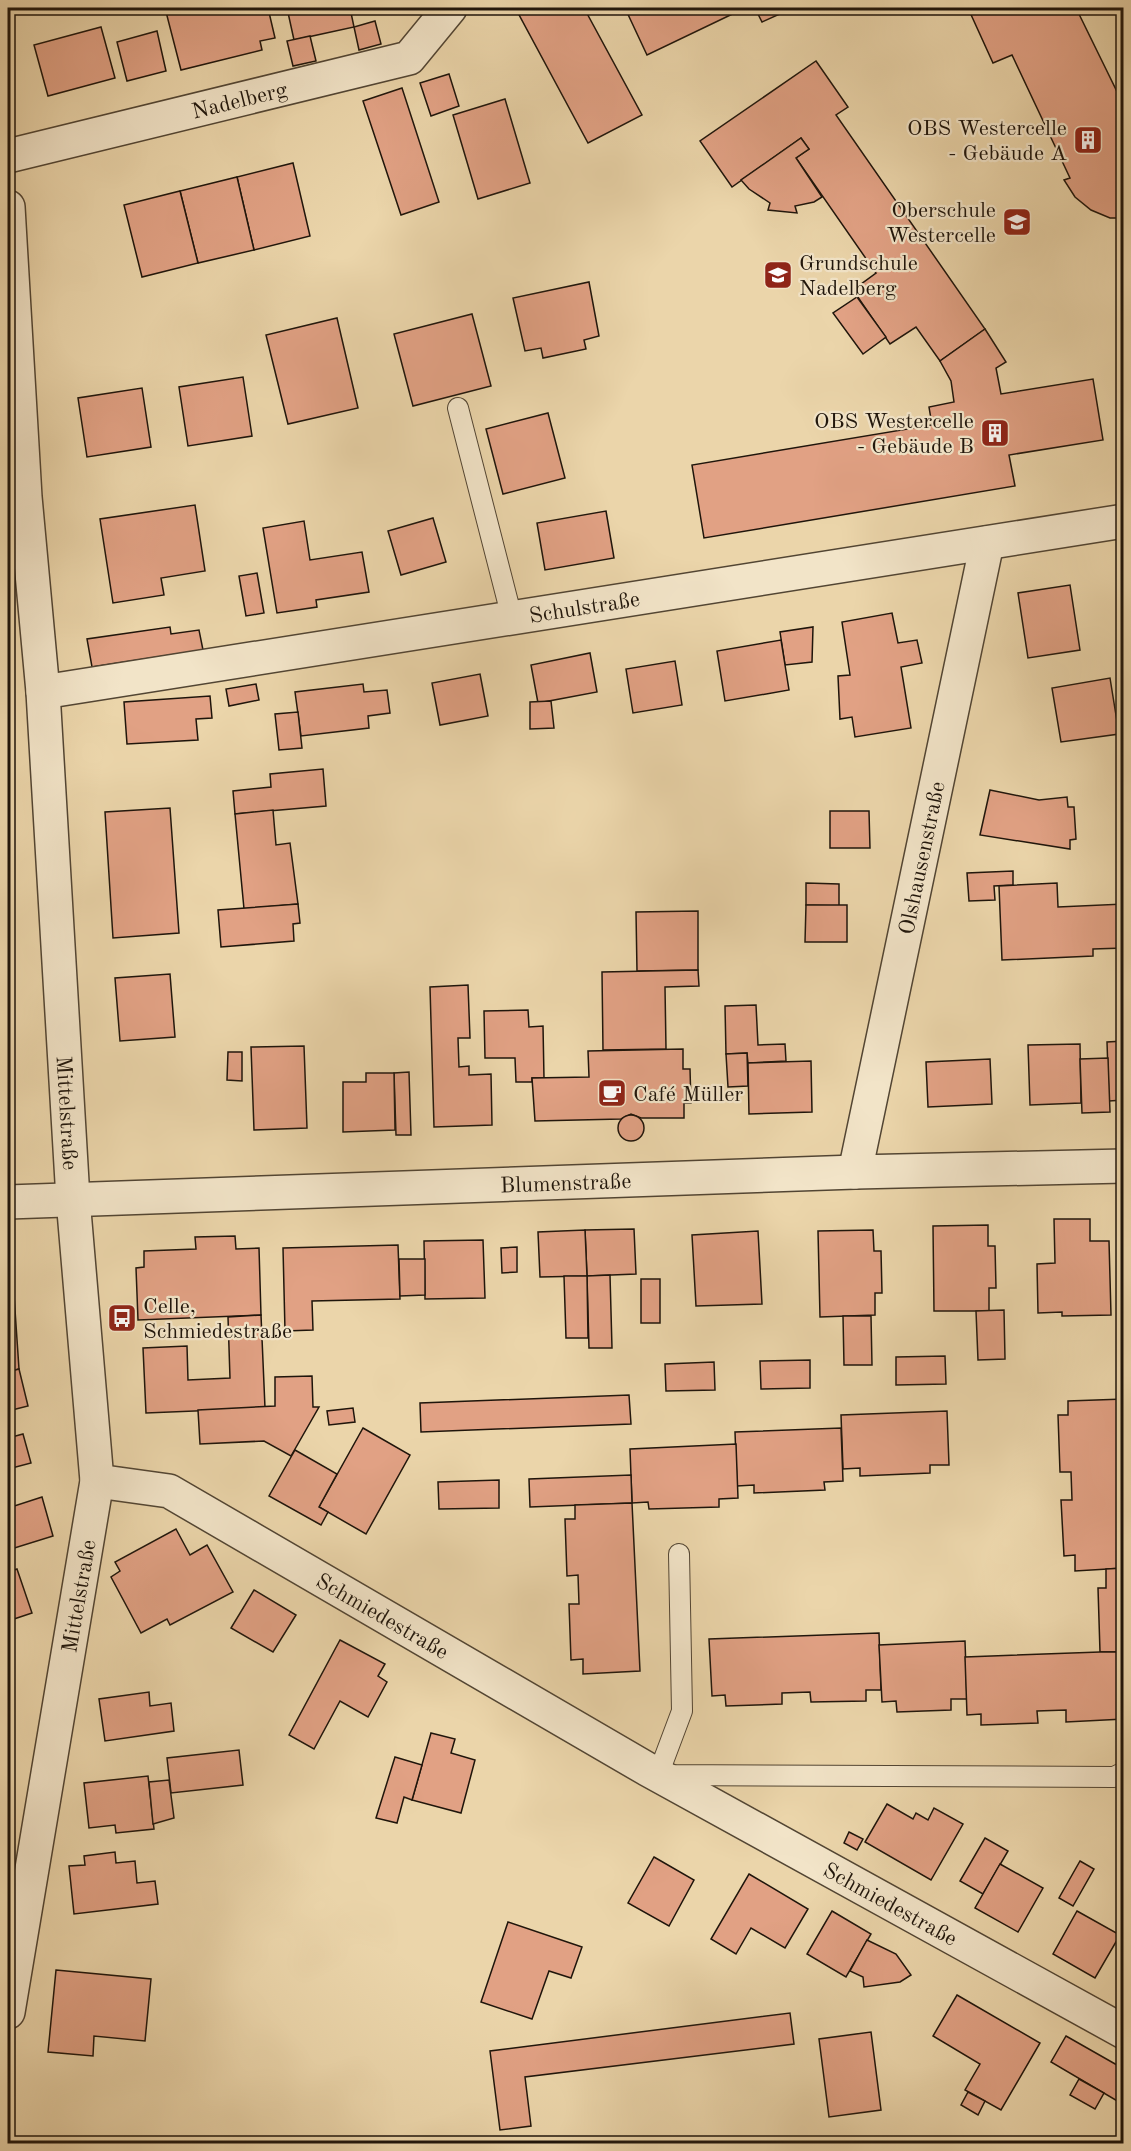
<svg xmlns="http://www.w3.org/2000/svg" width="1131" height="2151" viewBox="0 0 1131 2151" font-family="'Old Standard TT',serif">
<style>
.building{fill:#e1a184;stroke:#1f150b;stroke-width:1.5}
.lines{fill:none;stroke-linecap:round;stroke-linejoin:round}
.service-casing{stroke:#524533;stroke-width:22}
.minor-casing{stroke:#524533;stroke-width:36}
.service{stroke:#f2e4c8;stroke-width:20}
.minor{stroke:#f2e4c8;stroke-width:33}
.labels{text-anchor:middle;stroke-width:4.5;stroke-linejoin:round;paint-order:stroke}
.street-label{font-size:22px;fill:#1f150b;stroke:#f2e4c8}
.poi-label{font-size:22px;fill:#1f150b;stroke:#f2e4c8;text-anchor:end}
</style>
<rect width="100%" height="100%" fill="#ebd5aa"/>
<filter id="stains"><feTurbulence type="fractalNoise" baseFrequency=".00333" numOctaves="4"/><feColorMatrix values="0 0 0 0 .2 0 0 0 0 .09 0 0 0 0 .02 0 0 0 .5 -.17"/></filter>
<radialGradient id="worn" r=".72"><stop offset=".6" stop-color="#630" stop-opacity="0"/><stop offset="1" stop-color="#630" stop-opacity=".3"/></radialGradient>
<!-- building -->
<g class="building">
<path d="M165,8H268L275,38L260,41L262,50L181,70Z"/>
<path d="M287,8H350L354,27L294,40Z"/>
<path d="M524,8H584L642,115L588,143L517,11Z"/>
<path d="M625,8H745L647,55Z"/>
<path d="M755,8H793L762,22Z"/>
<path d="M968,8H1076L1124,106V218H1110L1091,210L1075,197L1064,180L1070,178L1012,55L993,63Z"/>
<path d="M375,21L381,44L359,50L354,27Z"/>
<path d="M101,27L115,78L48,96L34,45Z"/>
<path d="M157,31L166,71L127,81L117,42Z"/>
<path d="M310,36L316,61L293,66L287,41Z"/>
<path d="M816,61L848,107L836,115L985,329L940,361L916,327L890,344L853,290L876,273L796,158L809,149L801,138L732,187L700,141Z"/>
<path d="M449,74L459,106L431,116L420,83Z"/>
<path d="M402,88L439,202L401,215L363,101Z"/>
<path d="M505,99L530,183L478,199L453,115Z"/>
<path d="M801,138L809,149L796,158L822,197L814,202L795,206L797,213L768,210L770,203L749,189L741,180Z"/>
<path d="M293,163L310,236L254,250L237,177Z"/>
<path d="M237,177L254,250L198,263L180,191Z"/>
<path d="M180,191L198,263L142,277L124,205Z"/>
<path d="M589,282L599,336L584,340L586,349L543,358L541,348L525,351L513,298Z"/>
<path d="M857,297L886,337L863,354L833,313Z"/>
<path d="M472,314L491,386L413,406L394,334Z"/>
<path d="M337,318L358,408L288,424L266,335Z"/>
<path d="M985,329L1006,362L996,368L1001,394L1093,379L1103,440L1009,455L1015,486L704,538L692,465L932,425L929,407L954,402L951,381L940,361Z"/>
<path d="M243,377L252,436L188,446L179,387Z"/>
<path d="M142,388L151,447L87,457L78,398Z"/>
<path d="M548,413L565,478L503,494L486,429Z"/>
<path d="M195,505L205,571L161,578L164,595L113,603L100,519Z"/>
<path d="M606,511L614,558L545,570L537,523Z"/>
<path d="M433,518L446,562L401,575L388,531Z"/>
<path d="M304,521L310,560L362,552L369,592L316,600L317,607L277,613L263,528Z"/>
<path d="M257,573L264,613L246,616L239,576Z"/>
<path d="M1070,585L1080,650L1028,658L1018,593Z"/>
<path d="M892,613L898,643L917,640L922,663L901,667L911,728L855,737L852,717L840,719L838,676L850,675L842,622Z"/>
<path d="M170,627L171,634L199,630L203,650L92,667L87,639Z"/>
<path d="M813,627L812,662L785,665L780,632Z"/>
<path d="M781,640L789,690L725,701L717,651Z"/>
<path d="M590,653L597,692L538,703L531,665Z"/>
<path d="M675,661L682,705L633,713L626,669Z"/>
<path d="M480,674L488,716L440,725L432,683Z"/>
<path d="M1110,678L1119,734L1061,742L1052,688Z"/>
<path d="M256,684L259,700L229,706L226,689Z"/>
<path d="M363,684L364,692L387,690L390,713L368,716L369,728L301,736L295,692Z"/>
<path d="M210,696L212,718L196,719L198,740L127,744L124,702Z"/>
<path d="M551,701L554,728L530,729V702Z"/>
<path d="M298,712L302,748L279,750L275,714Z"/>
<path d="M1118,727H1124V751H1121Z"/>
<path d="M323,769L326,806L235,814L233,791L271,787L270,774Z"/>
<path d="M990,790L1039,800L1067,797L1068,807H1074L1076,839L1070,840V849L980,835Z"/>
<path d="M170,808L179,933L113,938L105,812Z"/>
<path d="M273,810L276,845L290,843L298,904L244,909L235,814Z"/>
<path d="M830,811H869L870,848H830Z"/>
<path d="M1013,871V885L994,886L995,900L969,901L967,873Z"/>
<path d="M806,883L839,884V906L806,905Z"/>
<path d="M1057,883L1058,907L1124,904V948L1093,949V956L1002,960L999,886Z"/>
<path d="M298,904L300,923L293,924L294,941L221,947L218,910Z"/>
<path d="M806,905H847V942H805Z"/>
<path d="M698,911V970L637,971L636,912Z"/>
<path d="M698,970L699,986L665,987L666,1049L603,1050L602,972Z"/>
<path d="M170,974L175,1037L120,1041L115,978Z"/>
<path d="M468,985L470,1038H458L459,1067L469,1066V1075L491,1074L492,1125L434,1127L430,987Z"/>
<path d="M756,1005L758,1045L785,1044L786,1061L748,1063L747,1053L726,1054L725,1006Z"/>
<path d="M528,1010L529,1027L543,1026L544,1078H532V1082H516L515,1058H485L484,1011Z"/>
<path d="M1124,1041V1100L1109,1101L1107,1042Z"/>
<path d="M1080,1044L1081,1103L1030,1105L1028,1045Z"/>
<path d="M304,1046L307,1128L254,1130L251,1047Z"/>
<path d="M683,1049V1069H690L691,1103H684V1118H641L631,1114L621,1119L535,1121L532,1078L589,1077L588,1051Z"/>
<path d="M228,1052H242V1081L227,1080Z"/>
<path d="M747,1053L748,1086L728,1087L726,1054Z"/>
<path d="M1108,1058L1110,1112L1082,1113L1080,1059Z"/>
<path d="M990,1059L992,1104L928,1107L926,1062Z"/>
<path d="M811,1061L812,1112L749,1114L748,1063Z"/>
<path d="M409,1072L411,1135H396L394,1073Z"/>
<path d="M366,1073H394L395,1130L343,1132V1082H366Z"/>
<circle cx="631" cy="1128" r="13"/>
<path d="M1054,1219H1090V1241H1109L1111,1315L1062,1316V1312L1038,1313L1037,1264L1055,1263Z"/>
<path d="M988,1225V1246H995L996,1288H989V1311H934L933,1226Z"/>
<path d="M634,1229L636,1274L587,1276L585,1230Z"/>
<path d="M585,1230L587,1276L540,1277L538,1232Z"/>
<path d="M873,1230L874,1251H881L882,1293H875V1315L820,1317L818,1231Z"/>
<path d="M758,1231L762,1304L696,1306L692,1235Z"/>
<path d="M235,1236L236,1249L259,1248L261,1315L138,1320L136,1268L144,1267V1251L196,1249L195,1237Z"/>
<path d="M483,1240L485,1298L425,1299L424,1241Z"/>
<path d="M398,1245L400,1299L312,1301L313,1330L285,1331L283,1248Z"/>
<path d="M517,1247V1272L502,1273L501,1248Z"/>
<path d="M8,1251H11L19,1369L8,1372Z"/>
<path d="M399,1259H425V1295L400,1296Z"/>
<path d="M610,1275L612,1348H589L587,1276Z"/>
<path d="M564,1276H587L588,1338H566Z"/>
<rect x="641" y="1279" width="19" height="44"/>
<path d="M1004,1310L1005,1359L978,1360L976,1311Z"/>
<path d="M261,1315L265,1408L146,1413L143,1348L187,1346L188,1380L230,1378L228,1317Z"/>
<path d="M843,1316H871L872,1365H844Z"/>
<path d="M945,1356L946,1384L896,1385V1357Z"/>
<path d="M810,1360V1388L761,1389L760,1361Z"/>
<path d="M714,1362L715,1390L666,1391L665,1364Z"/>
<path d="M19,1369L28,1406L8,1411V1372Z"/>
<path d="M312,1376L313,1407H319L291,1456L264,1441L200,1444L198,1410L275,1406V1377Z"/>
<path d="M629,1395L631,1424L421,1432L420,1403Z"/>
<path d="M1124,1399V1568L1075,1571V1555L1064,1556L1061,1500H1072L1071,1472H1060L1058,1415H1068V1401Z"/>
<path d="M353,1408L355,1422L329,1425L327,1411Z"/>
<path d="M947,1411L949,1465H930V1473L860,1476V1468L843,1469L841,1415Z"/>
<path d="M363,1428L410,1455L366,1534L319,1507Z"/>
<path d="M841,1428L843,1481L824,1482L825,1490L754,1493V1485L737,1486L735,1432Z"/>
<path d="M23,1434L31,1463L8,1469L11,1479L8,1480V1438Z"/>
<path d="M736,1444L738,1498L719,1499V1507L649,1509L648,1502L632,1503L630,1449Z"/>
<path d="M295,1450L337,1474L319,1507L328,1512L321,1525L269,1496Z"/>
<path d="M631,1475L632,1503L530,1507L529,1479Z"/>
<path d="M499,1480V1508L439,1509L438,1482Z"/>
<path d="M42,1497L53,1536L8,1550V1508Z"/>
<path d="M632,1503L640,1671L583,1674V1659L571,1660L569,1604H579L578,1575L567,1576L565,1519H575V1505Z"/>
<path d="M176,1529L190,1555L207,1545L233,1592L170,1625L167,1619L141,1633L111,1577L120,1571L115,1562Z"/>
<path d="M1124,1568V1652H1100L1098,1588H1106V1569Z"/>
<path d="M17,1569L32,1613L8,1621L11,1629L8,1630V1572Z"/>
<path d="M254,1590L296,1615L273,1652L231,1628Z"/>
<path d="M879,1633L881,1690H866V1701L811,1702L810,1692L782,1693V1704L726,1706L725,1695L712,1696L709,1639Z"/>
<path d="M340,1640L385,1664L378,1676L387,1682L368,1717L340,1701L314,1749L289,1735Z"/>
<path d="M965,1641L967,1699H951V1710L897,1712L896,1701L882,1702L879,1645Z"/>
<path d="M1100,1652H1124V1719L1066,1722V1710L1037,1711L1038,1723L981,1725V1714L967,1715L965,1657Z"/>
<path d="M149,1692L150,1706L171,1703L174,1731L105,1741L99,1699Z"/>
<path d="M431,1733L455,1739L451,1753L475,1760L461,1813L412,1800Z"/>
<path d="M239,1750L243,1785L171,1793L167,1758Z"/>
<path d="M395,1757L422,1765L412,1800L404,1797L397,1823L376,1818Z"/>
<path d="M148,1776L154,1829L116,1833L115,1825L89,1828L84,1783Z"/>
<path d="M169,1780L174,1818L153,1824L149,1782Z"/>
<path d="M887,1804L913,1819L916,1813L928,1820L934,1808L963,1824L931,1880L865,1842Z"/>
<path d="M849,1832L863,1839L857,1850L844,1843Z"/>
<path d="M985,1838L1008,1851L983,1894L960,1881Z"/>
<path d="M115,1852L116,1863L135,1861L137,1883L155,1881L158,1904L74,1914L69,1866L85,1865L84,1856Z"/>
<path d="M654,1857L694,1880L669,1926L628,1903Z"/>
<path d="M1080,1861L1094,1869L1073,1906L1059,1898Z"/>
<path d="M1000,1864L1043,1888L1018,1932L975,1908Z"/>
<path d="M749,1874L808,1909L785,1948L751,1928L736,1954L711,1939Z"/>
<path d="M832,1911L871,1934L846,1977L807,1954Z"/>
<path d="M1077,1911L1120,1935L1095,1978L1053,1954Z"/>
<path d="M508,1922L582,1947L571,1978L549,1971L532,2019L481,2002Z"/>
<path d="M867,1940L896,1954L911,1975L900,1982L864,1987L863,1977L850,1971Z"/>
<path d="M56,1970L151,1979L145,2041L94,2036L93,2056L48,2052Z"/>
<path d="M957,1995L1040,2043L1001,2110L965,2090L980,2064L933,2036Z"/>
<path d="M790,2013L794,2044L525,2077L531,2126L500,2130L490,2051Z"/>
<path d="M871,2032L881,2110L829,2117L819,2039Z"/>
<path d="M1066,2036L1124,2069V2095L1119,2102L1051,2062Z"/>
<path d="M1079,2079L1104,2093L1095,2109L1070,2095Z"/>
<path d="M968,2092L985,2101L978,2115L961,2105Z"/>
</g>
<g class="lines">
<!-- service casing -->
<g class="service-casing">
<g id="service">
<path d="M458,408L512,618"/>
<path d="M679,1554L682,1711L658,1775L1114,1777L1124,1772"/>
</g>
</g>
<!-- minor casing -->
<g class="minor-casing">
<g id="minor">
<path id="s1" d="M8,156L409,58L450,8"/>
<path id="s2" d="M8,207L25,497L43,692L73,1199L97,1481L8,2012"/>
<path id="s3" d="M43,692L1124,521"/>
<path id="s4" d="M855,1172L987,543"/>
<path id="s5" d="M8,1202L855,1172L1124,1166"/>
<path id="s6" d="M97,1481L169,1491L647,1769L1124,2032"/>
</g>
</g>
<!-- service -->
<use href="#service" class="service"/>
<!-- minor -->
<use href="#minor" class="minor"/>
</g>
<!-- icons -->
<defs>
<g id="building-square" transform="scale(1.5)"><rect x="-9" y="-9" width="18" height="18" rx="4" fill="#8f2418" stroke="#f2e4c8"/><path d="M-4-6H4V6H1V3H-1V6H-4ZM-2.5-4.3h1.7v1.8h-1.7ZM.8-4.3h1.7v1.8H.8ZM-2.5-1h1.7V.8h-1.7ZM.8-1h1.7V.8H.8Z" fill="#fff"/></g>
<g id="school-square" transform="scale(1.5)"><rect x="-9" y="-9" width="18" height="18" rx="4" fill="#8f2418" stroke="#f2e4c8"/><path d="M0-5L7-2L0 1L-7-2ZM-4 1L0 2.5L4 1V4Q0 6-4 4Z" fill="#fff"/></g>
<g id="cafe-square" transform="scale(1.5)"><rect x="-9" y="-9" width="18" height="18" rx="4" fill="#8f2418" stroke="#f2e4c8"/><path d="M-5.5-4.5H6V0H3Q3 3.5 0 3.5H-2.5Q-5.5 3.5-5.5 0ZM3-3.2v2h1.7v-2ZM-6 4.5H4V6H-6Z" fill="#fff"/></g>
<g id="bus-square" transform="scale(1.5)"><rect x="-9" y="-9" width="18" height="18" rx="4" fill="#8f2418" stroke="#f2e4c8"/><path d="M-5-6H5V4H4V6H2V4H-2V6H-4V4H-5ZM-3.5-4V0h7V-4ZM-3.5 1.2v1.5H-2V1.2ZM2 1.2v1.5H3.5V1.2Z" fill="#fff"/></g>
</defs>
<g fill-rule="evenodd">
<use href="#building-square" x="1088" y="140"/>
<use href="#school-square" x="1017" y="222"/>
<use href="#school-square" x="778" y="275"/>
<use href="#building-square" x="995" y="433"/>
<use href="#cafe-square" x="612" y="1093"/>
<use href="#bus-square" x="122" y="1318"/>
</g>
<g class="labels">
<!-- street labels -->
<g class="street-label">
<text dy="8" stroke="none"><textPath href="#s1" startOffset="238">Nadelberg</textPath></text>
<text dy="8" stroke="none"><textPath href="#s3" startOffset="548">Schulstraße</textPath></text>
<text dy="8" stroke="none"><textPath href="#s4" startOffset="321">Olshausenstraße</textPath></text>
<text dy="8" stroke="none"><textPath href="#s2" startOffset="908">Mittelstraße</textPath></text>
<text dy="8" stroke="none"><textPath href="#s5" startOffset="558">Blumenstraße</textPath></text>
<text transform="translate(78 1596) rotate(-80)" y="8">Mittelstraße</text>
<text dy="8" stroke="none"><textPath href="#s6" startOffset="320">Schmiedestraße</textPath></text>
<text dy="8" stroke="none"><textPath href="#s6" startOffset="904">Schmiedestraße</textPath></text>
</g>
<!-- poi labels -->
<g class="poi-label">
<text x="1067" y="135">OBS Westercelle<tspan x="1067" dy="25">- Gebäude A</tspan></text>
<text x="996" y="217">Oberschule<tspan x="996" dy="25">Westercelle</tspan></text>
<text x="799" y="270" text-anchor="start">Grundschule<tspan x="799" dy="25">Nadelberg</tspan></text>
<text x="974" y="428">OBS Westercelle<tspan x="974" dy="25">- Gebäude B</tspan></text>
<text x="633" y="1101" text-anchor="start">Café Müller</text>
<text x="143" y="1313" text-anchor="start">Celle,<tspan x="143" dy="25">Schmiedestraße</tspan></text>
</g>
</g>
<!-- margin -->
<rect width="1131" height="2151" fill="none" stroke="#ebd5aa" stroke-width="30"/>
<rect x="9" y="9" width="1113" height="2133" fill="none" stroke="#1f150b" stroke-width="3"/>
<rect x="15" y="15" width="1101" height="2121" fill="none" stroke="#1f150b" stroke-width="1.5"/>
<rect width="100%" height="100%" filter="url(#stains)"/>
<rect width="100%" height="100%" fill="url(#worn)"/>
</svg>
